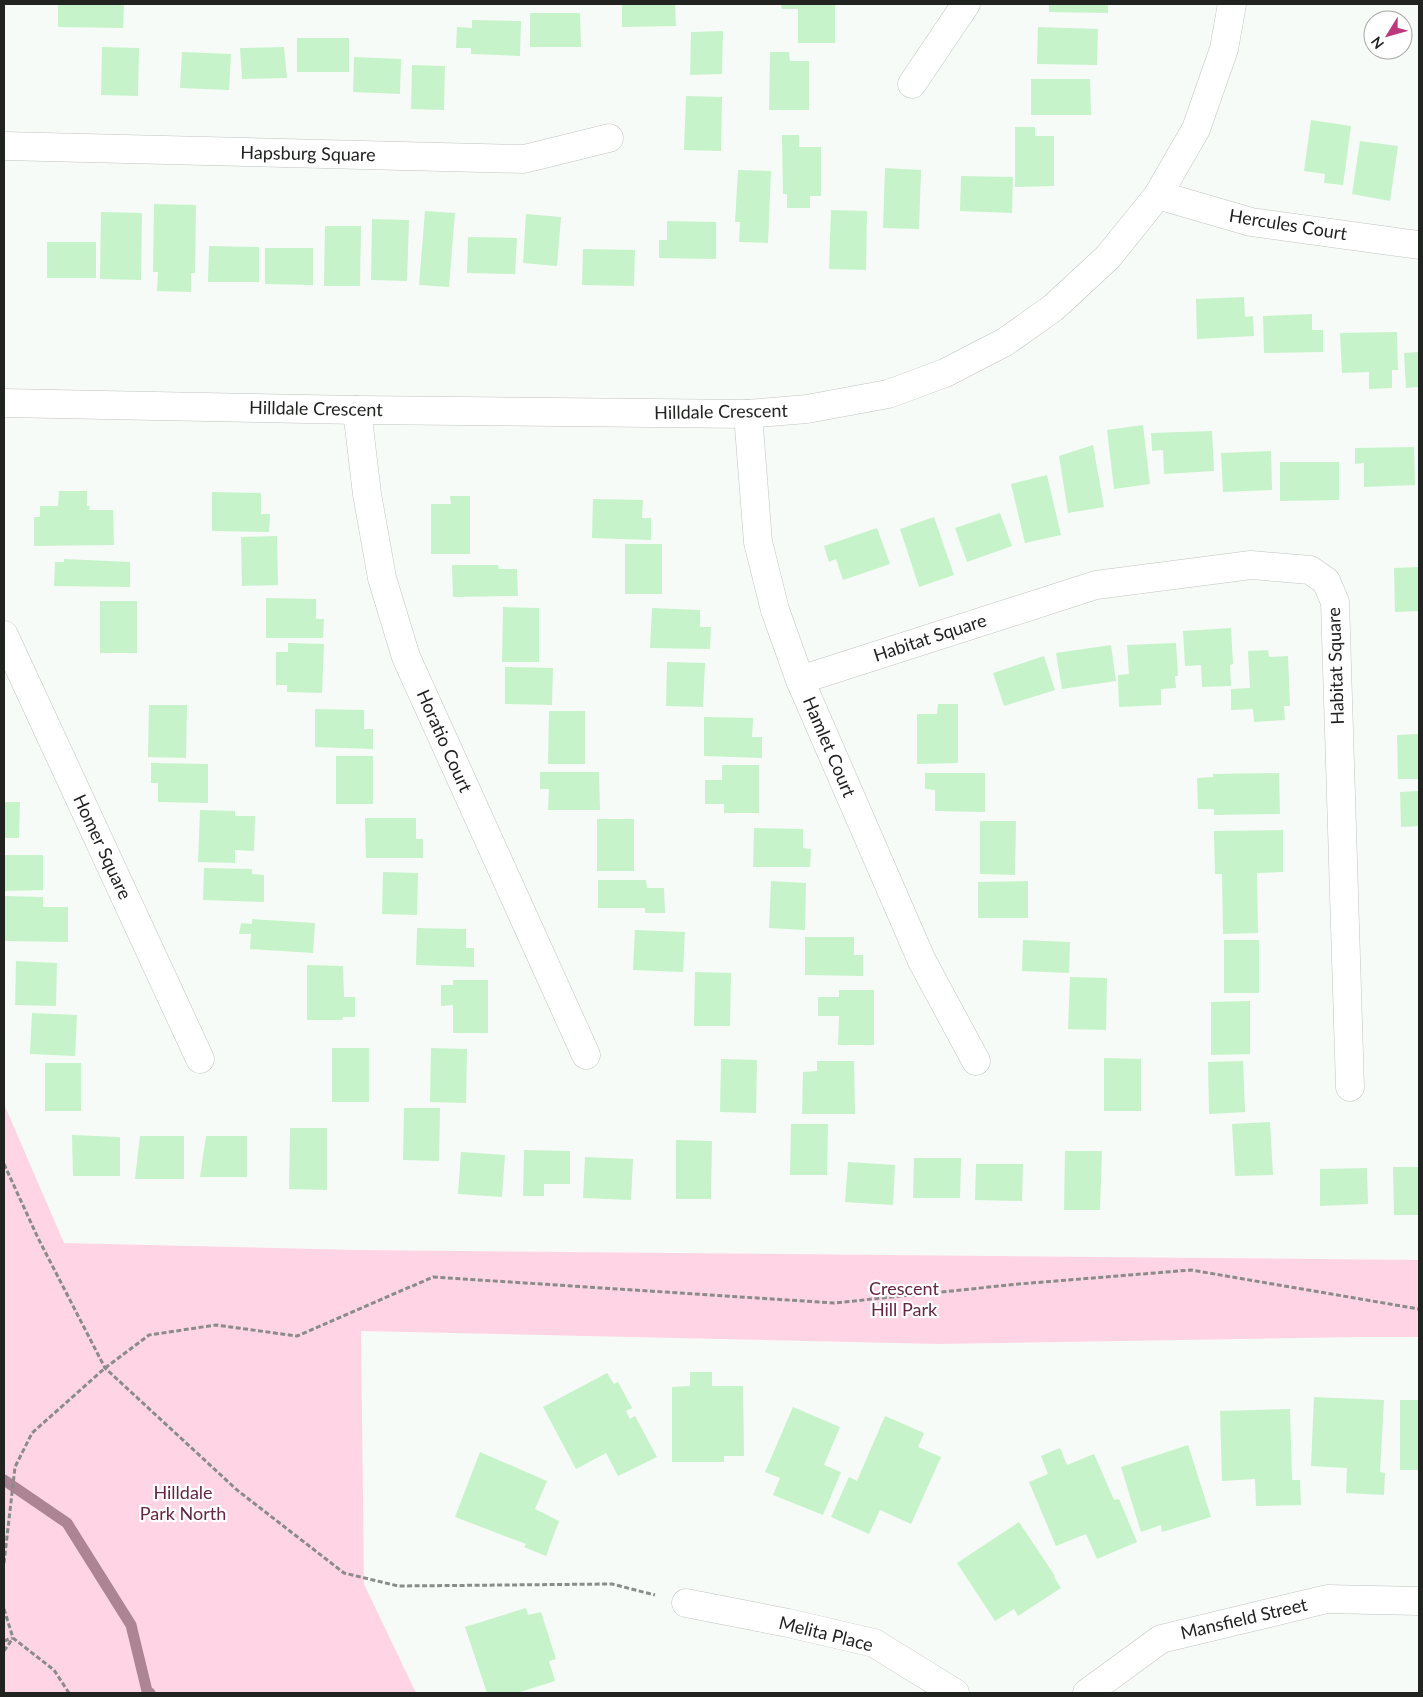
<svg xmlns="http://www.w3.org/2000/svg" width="1423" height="1697" viewBox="0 0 1423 1697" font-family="Lato,sans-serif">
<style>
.green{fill:#ffd5e5}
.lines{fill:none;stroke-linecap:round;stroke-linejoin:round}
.stream{stroke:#ac8494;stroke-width:11}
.building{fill:#c6f3c9}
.minor-casing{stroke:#c1c5c1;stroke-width:29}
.path{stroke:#898c89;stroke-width:3;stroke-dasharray:5 2.5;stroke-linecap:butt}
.minor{stroke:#fff;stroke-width:28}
.labels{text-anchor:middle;stroke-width:4.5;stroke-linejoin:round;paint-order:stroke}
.street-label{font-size:18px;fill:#212321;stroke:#fff}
.park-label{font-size:18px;fill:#672444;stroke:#fff}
</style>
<rect width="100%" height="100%" fill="#f7fbf7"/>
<!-- green -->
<path class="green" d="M4,1104L64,1243L360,1250L1419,1260V1337H1361L939,1344L361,1331L364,1584L416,1693H4Z"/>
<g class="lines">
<!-- stream -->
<path class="stream" d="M4,1480L67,1523L131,1625L147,1691L150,1693"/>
</g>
<!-- building -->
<g class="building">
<path d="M58,4H124L123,28L58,27Z"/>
<path d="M622,4H675L676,26L622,27Z"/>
<path d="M781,4H835V43H798V9H782Z"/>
<path d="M1049,4H1108V13L1049,12Z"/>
<path d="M530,13H580L581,47H530Z"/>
<path d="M472,20L521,21L520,56L471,54V48H456L457,27L472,28Z"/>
<path d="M1038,27L1098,29L1097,65L1037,64Z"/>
<path d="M723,31L722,74L690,75L691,32Z"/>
<rect x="297" y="38" width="52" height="34"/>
<path d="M102,47L139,48L138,96L101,95Z"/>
<path d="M284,47L287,78L242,79L240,48Z"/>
<path d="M182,52L231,54L229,90L180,88Z"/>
<path d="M770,52H789L790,61H809V110H769Z"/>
<path d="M354,57L401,59L400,94L353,92Z"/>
<path d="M412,65L445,66L444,110L411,109Z"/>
<path d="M1031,79H1090L1091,115H1031Z"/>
<path d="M686,96L722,97L721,151L684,150Z"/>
<path d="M1311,120L1351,126L1343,185L1324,183L1325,174L1304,171Z"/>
<path d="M1015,127H1035V136H1054V186L1015,187Z"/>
<path d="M782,135H799V147H821V196H810V208H787V194H783Z"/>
<path d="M1360,141L1398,146L1390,201L1352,194Z"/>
<path d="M885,168L921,170L919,229L883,228Z"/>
<path d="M738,170L771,171L768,243L739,242L740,222H735Z"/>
<path d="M961,176L1013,177L1012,213L960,211Z"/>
<path d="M154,204L196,205L195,273H191V292L157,291L158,272H153Z"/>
<path d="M831,210L867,211L866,270L829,269Z"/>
<path d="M425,211L455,213L449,287L419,285Z"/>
<path d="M101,212L142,213L141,280L100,279Z"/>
<path d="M526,214L561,217L557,266L523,263Z"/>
<path d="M372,219L409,220L407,281L371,280Z"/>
<path d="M667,221L716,222V259L659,258V240H667Z"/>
<path d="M325,226H361L360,286H324Z"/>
<path d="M468,237L517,238L515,274L467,273Z"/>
<rect x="47" y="242" width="49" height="36"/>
<path d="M209,246L259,247V282H208Z"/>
<path d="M265,248H313V285L265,284Z"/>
<path d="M583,249L635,250L634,286L582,285Z"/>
<path d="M1244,297L1245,317L1253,316L1254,336L1197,339L1196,299Z"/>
<path d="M1312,314V330H1323V352L1264,353L1263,316Z"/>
<path d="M1397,332L1398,370H1392V388L1369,389V372L1342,373L1340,333Z"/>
<path d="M1419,352V387L1406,388L1404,353Z"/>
<path d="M1143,425L1150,484L1114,489L1107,430Z"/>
<path d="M1212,431L1214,471L1164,474L1163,450L1152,451L1151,433Z"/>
<path d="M1093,445L1104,507L1068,513L1059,456Z"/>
<path d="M1414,447L1415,485L1364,487V463L1355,464V448Z"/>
<path d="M1271,451L1272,490L1223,492L1221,453Z"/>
<path d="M1280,462H1339V500L1280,501Z"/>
<path d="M1047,475L1061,535L1025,543L1011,484Z"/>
<path d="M59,491H87V506H90L89,510H113L114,545L34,546V517H40V506H58Z"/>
<path d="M212,492L261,493V514H270L269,532L212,531Z"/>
<path d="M450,496H470V554H431V504H451Z"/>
<path d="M593,499L643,500L642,518H651V540L592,538Z"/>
<path d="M1000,513L1012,546L967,562L955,528Z"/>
<path d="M934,517L954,575L919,587L900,529Z"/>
<path d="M877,528L890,564L843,580L836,559L829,562L824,546Z"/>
<path d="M277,536L278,585L242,586L241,537Z"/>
<rect x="625" y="544" width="37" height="50"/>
<path d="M64,559L130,562V587L54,586L55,562H64Z"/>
<path d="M452,565H498L499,569H517L518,596L453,597Z"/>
<path d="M1419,567V611L1395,612L1394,568Z"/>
<path d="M266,598L316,599V619H324L323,638H266Z"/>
<rect x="100" y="601" width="37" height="52"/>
<path d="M503,607L539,608V662H502Z"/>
<path d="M652,608L700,610V627H711L710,649L650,648Z"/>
<path d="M1231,628L1233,664L1230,665L1231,686L1202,687L1201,665L1185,666L1183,631Z"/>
<path d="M288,643L324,644L322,693L287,692V685H276V652H288Z"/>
<path d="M1176,643L1178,676H1175L1176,688L1161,689V705L1119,707L1118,675L1129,674L1127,645Z"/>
<path d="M1111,645L1116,681L1062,689L1056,653Z"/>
<path d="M1268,650L1269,657L1288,656L1290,706H1284L1285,720L1254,722L1253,709L1231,710V689L1250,688L1248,651Z"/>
<path d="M1044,656L1055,690L1004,706L993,673Z"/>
<path d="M667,662L705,663L703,707L666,706Z"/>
<path d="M505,667L553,668L552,705L505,704Z"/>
<path d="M938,704H958V763L917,764V714H937Z"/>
<path d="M149,705H187L186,758L148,757Z"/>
<path d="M315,709L364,710V729H373V749L315,747Z"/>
<path d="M549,711H585V764H548Z"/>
<path d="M704,717L753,718L752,737H762V758L704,756Z"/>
<path d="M1419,734V779H1398L1397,735Z"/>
<rect x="336" y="756" width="37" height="48"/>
<path d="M151,763L208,764V803L158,802V783H151Z"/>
<path d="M722,765H759V813H724V804H705V780H722Z"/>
<path d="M540,772H599L600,810H548L549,789H540Z"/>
<path d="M925,773H985V812L935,811V790L925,789Z"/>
<path d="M1279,773L1280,814L1214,815V809H1198L1197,778L1213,777V774Z"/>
<path d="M1419,791V826L1401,827L1400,792Z"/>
<path d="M4,802H20L19,838H4Z"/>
<path d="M200,810L235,811V816H255L254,851L235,850V863L198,862Z"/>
<path d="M365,818H416V839H423V858H366Z"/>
<rect x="597" y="819" width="37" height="52"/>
<path d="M980,821H1016L1015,875L980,874Z"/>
<path d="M754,828L803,829V848L811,849L810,867H753Z"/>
<path d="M1283,830V872L1257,873L1258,933L1223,934L1222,874H1215L1214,831Z"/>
<path d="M4,855H43V890L4,891Z"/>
<path d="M204,868L252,869V874L264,875V902L203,900Z"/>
<path d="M383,872L418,873L417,915L382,914Z"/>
<path d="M598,880H646L647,888H664L665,913H645V908H598Z"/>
<path d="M771,881L806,883L805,930L769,928Z"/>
<path d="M1028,881V918H978V882Z"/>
<path d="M4,896L43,897V907H68V942L4,941Z"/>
<path d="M252,919L315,923L313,953L250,949L251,934H239L241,923L252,924Z"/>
<path d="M417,928L466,929V948H474V967L416,965Z"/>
<path d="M635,930L685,932L683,972L633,970Z"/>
<path d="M805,937H854V955H863V976L805,975Z"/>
<path d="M1023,940L1070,942L1069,973L1022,971Z"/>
<rect x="1224" y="940" width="35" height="53"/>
<path d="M16,961L57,963L56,1006L15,1005Z"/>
<path d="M307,965L343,966L344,997H355V1017H343L342,1020H307Z"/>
<path d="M695,972L731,973L730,1026H694Z"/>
<path d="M1070,977L1107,978L1106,1030L1068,1029Z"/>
<path d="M453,980H488V1033H453V1005L441,1006V985H453Z"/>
<path d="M839,990H874V1045H838L839,1016H818V997H839Z"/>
<path d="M1250,1001V1054L1211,1055V1002Z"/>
<path d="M32,1013L77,1015L75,1056L30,1054Z"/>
<rect x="332" y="1048" width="37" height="54"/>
<path d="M431,1048L467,1049L466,1103L430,1102Z"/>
<path d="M1104,1058L1141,1059V1111H1104Z"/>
<path d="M721,1059L757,1060L756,1113L720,1112Z"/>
<path d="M817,1061H854L855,1114H802L803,1072L817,1071Z"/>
<path d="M1243,1061L1245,1112L1209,1114L1208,1062Z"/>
<rect x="45" y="1063" width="36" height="48"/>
<path d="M404,1108H440L439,1161L403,1160Z"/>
<path d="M1270,1122L1273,1175L1235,1176L1232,1124Z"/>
<path d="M791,1124H828L827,1175H790Z"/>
<path d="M290,1128H327V1190L289,1189Z"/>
<path d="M72,1135L120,1137V1176H73Z"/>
<path d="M140,1136H184V1179H135Z"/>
<path d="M206,1136H247V1177H200Z"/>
<path d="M676,1140L712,1141L711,1199H676Z"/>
<path d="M524,1150L570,1151V1184H544V1196H523Z"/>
<path d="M1065,1151H1102L1100,1210H1064Z"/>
<path d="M461,1152L505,1155L502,1197L458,1194Z"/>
<path d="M585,1157L633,1159L631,1200L583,1198Z"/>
<path d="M914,1158H961L960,1198H913Z"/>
<path d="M848,1162L895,1165L893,1205L845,1202Z"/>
<path d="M976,1164H1023L1022,1201L975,1200Z"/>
<path d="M1417,1165H1419V1215H1394L1393,1167H1418Z"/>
<path d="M1367,1168L1368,1204L1320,1206V1169Z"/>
<path d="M690,1372H712V1386H743L744,1456H724V1462H672V1387L690,1386Z"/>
<path d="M607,1373L614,1384L618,1382L632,1408L626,1411L630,1419L635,1416L657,1457L618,1476L606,1453L576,1469L543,1407Z"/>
<path d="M1314,1397L1384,1400L1380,1472L1385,1473L1384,1495L1346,1493L1347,1468L1311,1466Z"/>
<rect x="1400" y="1400" width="19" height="70"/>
<path d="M793,1407L840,1427L824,1465L841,1472L823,1515L773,1495L780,1478L765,1472Z"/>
<path d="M1290,1409L1292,1480H1300L1301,1505L1256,1506L1255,1479L1222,1481L1220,1411Z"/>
<path d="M885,1416L924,1433L918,1447L941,1457L911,1524L880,1510L869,1534L831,1517L849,1477L857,1481Z"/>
<path d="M1188,1445L1211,1517L1162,1532L1161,1525L1141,1532L1121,1467Z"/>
<path d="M1060,1448L1067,1465L1094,1454L1114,1500L1119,1499L1137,1542L1097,1559L1086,1534L1056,1546L1029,1482L1048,1474L1041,1456Z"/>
<path d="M480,1452L547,1481L535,1509L559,1521L546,1556L524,1547L526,1544L455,1517Z"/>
<path d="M1019,1522L1055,1576L1054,1577L1061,1588L1018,1616L1014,1609L995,1621L957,1563Z"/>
<path d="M526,1608L528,1615L541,1612L556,1659L549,1661L555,1681L517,1693H487L465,1627Z"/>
</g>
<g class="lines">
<!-- minor casing -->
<g class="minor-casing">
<g id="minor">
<path d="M912,84L966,4"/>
<path d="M4,146L524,159L609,138"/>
<path d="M1158,195L1251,222L1419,245"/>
<path d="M4,403L357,410L748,414L807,409L888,394L945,373L1005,342L1053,308L1108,257L1158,195L1196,129L1224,49L1232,4"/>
<path d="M357,410L367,494L382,578L406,657L586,1055"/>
<path d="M748,414L758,542L775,610L800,680L922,961L976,1061"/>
<path d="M4,635L200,1059"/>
<path d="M800,680L1096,585L1251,565L1310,570L1326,581L1335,602L1350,1087"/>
<path d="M686,1603L788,1623L874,1643L955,1693"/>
<path d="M1087,1693L1161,1639L1327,1599L1419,1601"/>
</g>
</g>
<!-- path -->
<g class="path">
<path d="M4,1164L38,1238L105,1368L237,1490L344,1573L398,1586L612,1584L655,1595"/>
<path d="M4,1563L15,1467L32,1433L105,1368L149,1335L216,1325L297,1336L433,1277L834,1303L1019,1284L1191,1270L1419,1309"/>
<path d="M4,1609L13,1638L54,1670L69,1693"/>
<path d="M4,1641L12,1638"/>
<path d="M4,1651L13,1638"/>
</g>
<!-- minor -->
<use href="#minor" class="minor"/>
</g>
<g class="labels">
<!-- street labels -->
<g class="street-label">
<text transform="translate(308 154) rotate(1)" y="6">Hapsburg Square</text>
<text transform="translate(1288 225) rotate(9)" y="6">Hercules Court</text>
<text transform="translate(316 409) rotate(1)" y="6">Hilldale Crescent</text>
<text transform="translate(721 412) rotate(-1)" y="6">Hilldale Crescent</text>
<text transform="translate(930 638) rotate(-18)" y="6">Habitat Square</text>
<text transform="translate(1336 666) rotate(-92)" y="6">Habitat Square</text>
<text transform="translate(444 741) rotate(66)" y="6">Horatio Court</text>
<text transform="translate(829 747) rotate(67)" y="6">Hamlet Court</text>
<text transform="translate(102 847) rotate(65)" y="6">Homer Square</text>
<text transform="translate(1244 1619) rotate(-13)" y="6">Mansfield Street</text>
<text transform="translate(826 1634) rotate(14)" y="6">Melita Place</text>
</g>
<!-- park labels -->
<g class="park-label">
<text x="904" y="1295">Crescent<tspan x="904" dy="21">Hill Park</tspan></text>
<text x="183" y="1499">Hilldale<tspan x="183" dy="21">Park North</tspan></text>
</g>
</g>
<!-- border -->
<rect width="1423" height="1697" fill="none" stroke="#212321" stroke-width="10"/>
<!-- north arrow -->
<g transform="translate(1388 35) rotate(233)"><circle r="24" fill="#ffffff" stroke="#a6a7a6"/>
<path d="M0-4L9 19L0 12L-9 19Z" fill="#bd377b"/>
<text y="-8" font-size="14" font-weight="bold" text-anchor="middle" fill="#212321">N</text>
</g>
</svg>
